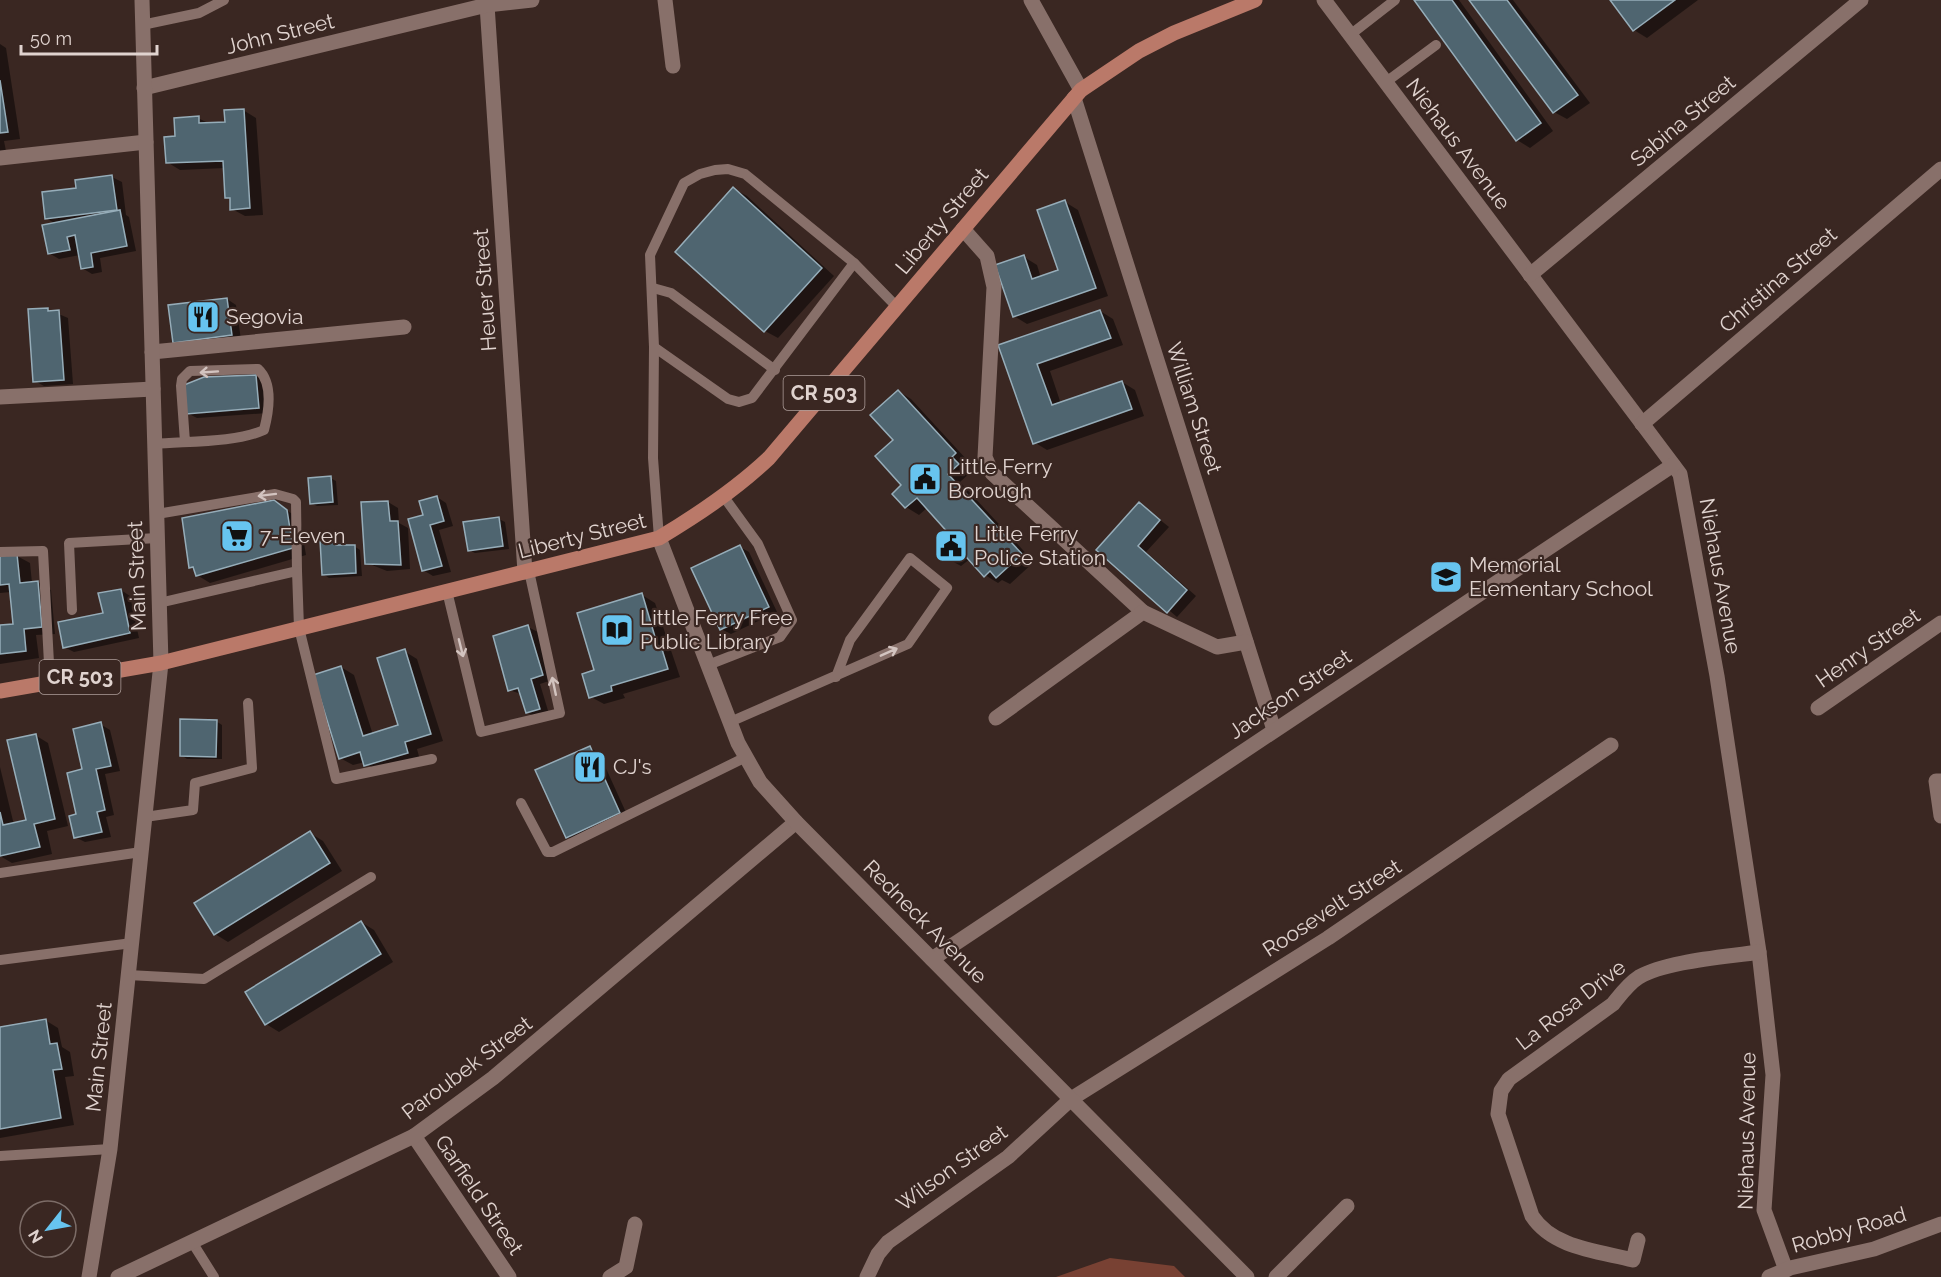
<svg xmlns="http://www.w3.org/2000/svg" width="1941" height="1277" viewBox="0 0 1941 1277" font-family="Raleway,sans-serif">
<style>
.green{fill:#784133}
.shadow{fill:#0007}
.building{fill:#4f6570;stroke:#96adb9;stroke-width:1.5}
.lines{fill:none;stroke-linecap:round;stroke-linejoin:round}
.lane{stroke:#88706a;stroke-width:10}
.street{stroke:#88706a;stroke-width:15}
.secondary{stroke:#88706a;stroke-width:15}
.primary{stroke:#ba7969;stroke-width:15}
.oneway{stroke:#d3c4c0}
.labels{text-anchor:middle;stroke-width:4.5;stroke-linejoin:round;paint-order:stroke}
.shield{fill:#3a2722;stroke:#ae9f9b;stroke-width:1.5}
.shield-label{font-size:20px;font-weight:bold;fill:#e0d3cf}
.street-label{font-size:21px;fill:#e0d3cf;stroke:#3a2722}
.poi-label{font-size:21px;fill:#e0d3cf;stroke:#3a2722;text-anchor:start}
</style>
<rect width="100%" height="100%" fill="#3a2722"/>
<!-- green -->
<path class="green" d="M1110,1258L1174,1266L1185,1277H1056Z"/>
<!-- shadow -->
<g class="shadow">
<path d="M1416,0H1459L1553,131L1530,148L1517,140Z"/>
<path d="M1471,0H1513L1590,103L1567,119L1554,112Z"/>
<path d="M1611,0H1698L1647,38L1634,30Z"/>
<path d="M0,44L6,48L20,139L4,141L6,151L0,152Z"/>
<path d="M243,110L256,118L263,215L245,216L232,209L231,200L227,198L225,168L180,170L167,162L177,137L198,118L210,124L226,123Z"/>
<path d="M112,177L122,182L126,215L129,217L136,251L100,258L102,272L92,274L82,268L80,255L59,259L49,253L56,224L46,218L78,189Z"/>
<path d="M734,189L747,196L834,276L778,338L765,331Z"/>
<path d="M1065,202L1078,210L1108,296L1027,324L1014,316L1024,257L1037,265L1041,278L1060,271Z"/>
<path d="M227,299L236,305L241,340L175,342Z"/>
<path d="M47,309L68,318L73,384L44,386L35,381Z"/>
<path d="M1100,311L1113,319L1123,345L1050,371L1061,404L1122,382L1135,390L1144,416L1047,450L1034,442L1000,346Z"/>
<path d="M256,376L266,382L268,413L197,418L187,413Z"/>
<path d="M898,391L911,399L968,461L964,465L971,472L960,482L1034,562L1010,584L1002,580L998,583L985,575L970,559L961,566L948,559L938,548L952,535L927,508L919,515L906,507L894,494L903,485L895,440Z"/>
<path d="M330,478L336,481L338,505L317,506L311,503Z"/>
<path d="M437,497L446,503L453,526L439,530L451,572L433,576L423,570L425,516Z"/>
<path d="M274,502L300,519L306,555L210,583L197,575L191,567Z"/>
<path d="M388,502L398,508L399,523L408,528L410,569L387,571L367,563Z"/>
<path d="M1139,503L1169,527L1146,552L1196,596L1177,617L1098,550Z"/>
<path d="M499,519L505,522L509,549L475,553L469,550Z"/>
<path d="M335,540L342,547L354,546L360,550L362,576L329,578L323,574Z"/>
<path d="M740,547L749,552L777,612L731,634L721,629Z"/>
<path d="M17,556L30,563L32,583L38,582L51,590L55,634L36,635L39,658L0,664V627L15,625L11,592L0,593V558Z"/>
<path d="M121,590L130,596L139,638L74,652L64,647L104,614Z"/>
<path d="M642,595L655,603L680,677L623,694L625,698L604,704L591,697L596,671Z"/>
<path d="M528,627L538,632L552,680L540,684L549,714L536,718L527,712L521,694L509,690Z"/>
<path d="M404,651L417,659L443,741L417,749L420,760L379,773L365,762L353,765L340,758L341,667L354,675L373,735L400,726Z"/>
<path d="M216,721L222,725V759H187L181,755Z"/>
<path d="M100,724L110,730L120,771L105,774L114,815L106,817L111,837L85,842L75,837L84,770Z"/>
<path d="M35,735L48,743L68,826L47,831L52,854L12,863L0,856V767L14,825L28,821Z"/>
<path d="M589,747L599,753L629,819L576,842L567,837Z"/>
<path d="M310,833L323,841L342,871L228,942L215,934Z"/>
<path d="M361,922L374,930L393,962L279,1032L266,1024L247,992Z"/>
<path d="M45,1020L58,1028L62,1047L70,1052L74,1076L65,1077L74,1125L0,1138V1029Z"/>
</g>
<!-- building -->
<g class="building">
<path d="M1414,0H1452L1541,123L1516,141Z"/>
<path d="M1469,0H1507L1578,95L1553,113Z"/>
<path d="M1610,0H1675L1633,31Z"/>
<path d="M0,80L8,132L0,133Z"/>
<path d="M244,109L250,208L230,210V198H225L223,161L166,163L164,137L175,136L174,118L199,116V123L225,122L224,110Z"/>
<path d="M112,175L117,210L45,219L42,192L76,188L75,180Z"/>
<path d="M733,187L822,268L764,332L675,252Z"/>
<path d="M1065,200L1096,288L1013,317L995,265L1024,255L1032,279L1058,270L1037,210Z"/>
<path d="M120,210L127,246L91,253L93,267L81,269L75,235L67,237L70,250L48,254L42,225Z"/>
<path d="M227,298L232,335L173,343L168,305Z"/>
<path d="M48,308V311L59,310L64,380L33,382L28,309Z"/>
<path d="M1100,310L1111,338L1037,364L1052,405L1122,381L1132,409L1033,444L998,345Z"/>
<path d="M256,375L259,408L186,414L184,385L204,377Z"/>
<path d="M898,390L956,453L952,457L959,464L948,474L1022,554L996,578L990,571L984,577L959,549L947,560L936,548L950,535L917,498L905,508L892,494L901,485L875,456L893,440L870,415Z"/>
<path d="M331,476L333,502L310,504L308,478Z"/>
<path d="M437,496L444,521L430,525L442,566L422,571L408,519L423,515L419,501Z"/>
<path d="M274,500L287,510L293,548L196,576L193,567L189,568L182,518Z"/>
<path d="M388,501L390,521H398L401,565L365,564L361,502Z"/>
<path d="M1139,502L1160,520L1138,546L1187,590L1167,613L1096,550Z"/>
<path d="M499,517L503,546L468,551L463,522Z"/>
<path d="M336,539V545H355L356,573L322,575L320,540Z"/>
<path d="M740,545L769,607L720,630L691,568Z"/>
<path d="M17,554L20,583L38,581L42,627L24,629L26,651L0,654V625L13,624L9,584L0,585V556Z"/>
<path d="M121,589L130,633L63,648L58,622L103,613L98,593Z"/>
<path d="M642,593L658,647L661,646L668,669L611,686L612,691L589,698L582,674L594,670L577,613Z"/>
<path d="M528,625L543,675L531,679L540,709L526,713L518,688L508,691L493,636Z"/>
<path d="M405,649L431,734L405,742L408,753L364,766L360,752L339,759L313,675L341,666L363,736L398,725L377,658Z"/>
<path d="M180,719L217,720L216,757L180,756Z"/>
<path d="M101,722L111,766L96,769L105,810L97,812L102,832L74,838L69,816L76,814L67,773L82,769L73,729Z"/>
<path d="M36,734L55,819L34,824L40,847L0,856V812L3,825L26,820L7,740Z"/>
<path d="M590,746L620,813L566,838L535,770Z"/>
<path d="M310,831L330,863L214,935L194,903Z"/>
<path d="M361,921L381,954L265,1025L245,992Z"/>
<path d="M46,1019L50,1044L57,1043L62,1069L53,1070L61,1118L0,1129V1027Z"/>
</g>
<g class="lines">
<!-- lane -->
<g class="lane">
<path d="M142,25L199,13L224,0"/>
<path d="M1350,35L1395,0"/>
<path d="M1386,82L1436,45"/>
<path d="M653,288L671,293L775,370"/>
<path d="M654,347L728,399L739,402L752,398L854,263"/>
<path d="M154,444C186,441 235,443 264,430C269,411 273,383 258,369L190,371L182,379L181,386L185,442"/>
<path d="M157,514L275,494L293,499L296,502L297,571"/>
<path d="M659,538L653,458L654,347L650,255L684,183L700,174L715,170L728,169L745,174L854,263L897,307"/>
<path d="M0,552L43,551L50,682"/>
<path d="M447,591L481,732L560,713L529,571"/>
<path d="M159,603L297,571L299,628L336,779L432,759"/>
<path d="M72,610L69,543L157,538"/>
<path d="M708,665L780,637L792,620L758,544L724,497"/>
<path d="M730,722L908,644L947,588L910,558L850,640L836,677"/>
<path d="M521,803L547,852H553L746,757"/>
<path d="M145,817L193,810L195,783L252,768L248,703"/>
<path d="M0,873L141,852"/>
<path d="M0,960L132,943"/>
<path d="M128,975L204,979L371,877"/>
<path d="M0,1156L110,1149"/>
<path d="M192,1242L214,1277"/>
</g>
<!-- street -->
<g class="street">
<path d="M665,0L673,66"/>
<path d="M1031,0L1081,90"/>
<path d="M1324,0L1680,474L1717,676L1759,952L1773,1075L1764,1210L1786,1270"/>
<path d="M487,5L525,572"/>
<path d="M144,88L487,5L532,0"/>
<path d="M1074,98L1274,730"/>
<path d="M0,158L146,142"/>
<path d="M963,229L987,256L994,287L985,457L992,473L1143,612"/>
<path d="M1530,275L1861,0"/>
<path d="M152,352L404,327"/>
<path d="M0,397L153,389"/>
<path d="M1642,424L1941,169"/>
<path d="M1818,708L1941,623"/>
<path d="M996,718L1143,612L1217,647L1246,642"/>
<path d="M1941,781H1936L1941,816"/>
<path d="M932,959L1673,465"/>
<path d="M414,1136L509,1277"/>
<path d="M1638,1240L1633,1260C1597,1251 1553,1248 1532,1216L1498,1114L1501,1091L1509,1079L1613,1004C1621,994 1628,984 1639,977C1666,961 1727,957 1759,952"/>
<path d="M118,1277L414,1136L493,1078L796,822"/>
<path d="M610,1277L626,1267L635,1224"/>
<path d="M867,1277L878,1254L888,1242L1008,1157L1071,1099L1328,938L1611,745"/>
<path d="M1276,1277L1347,1206"/>
<path d="M1769,1277L1790,1268L1874,1249L1941,1224"/>
</g>
<!-- secondary -->
<g class="secondary">
<path d="M659,538L738,743L760,782L796,822L1247,1277"/>
<path d="M89,1277L110,1149L161,663L142,0"/>
</g>
<!-- primary -->
<path class="primary" d="M0,691L161,663L659,538C699,514 735,490 769,458L1081,90L1139,51L1174,33L1255,0"/>
</g>
<!-- one-way arrows -->
<defs><path id="oneway-shaft" d="M-6 0H5M1.5-3L5.5 0L1.5 3" fill="none" stroke-width="1.6" stroke-linecap="round" stroke-linejoin="round" transform="scale(1.5)"/></defs>
<g class="oneway">
<use href="#oneway-shaft" transform="translate(209 372) rotate(176)"/>
<use href="#oneway-shaft" transform="translate(267 495) rotate(173)"/>
<use href="#oneway-shaft" transform="translate(461 648) rotate(76)"/>
<use href="#oneway-shaft" transform="translate(889 652) rotate(-24)"/>
<use href="#oneway-shaft" transform="translate(554 686) rotate(-102)"/>
</g>
<!-- icons -->
<defs>
<g id="restaurant-square" transform="scale(1.725)"><rect x="-9" y="-9" width="18" height="18" rx="4" fill="#67c4ef" stroke="#3a2722"/><path d="M-5-6h1v4h1v-4h1v4h1v-4h1v5L-1.5 .5V6h-2V.5L-5-1ZM5-6V6H3V1.5H1.5Q1.5-4 5-6Z" fill="#111"/></g>
<g id="civic-square" transform="scale(1.725)"><rect x="-9" y="-9" width="18" height="18" rx="4" fill="#67c4ef" stroke="#3a2722"/><path d="M-.6-6.5H3V-4.5H.6V-3L4-1V1h2V6H-6V1h2V-1L-.6-3ZM-1.2 2.5V6h2.4V2.5Z" fill="#111"/></g>
<g id="supermarket-square" transform="scale(1.725)"><rect x="-9" y="-9" width="18" height="18" rx="4" fill="#67c4ef" stroke="#3a2722"/><path d="M-6-5.5h2.5l.6 2H6L4.5 2H-2.5L-4.4-4H-6ZM-1.5 3.2a1.3 1.3 0 1 0 .1 0ZM3 3.2a1.3 1.3 0 1 0 .1 0Z" fill="#111"/></g>
<g id="school-square" transform="scale(1.725)"><rect x="-9" y="-9" width="18" height="18" rx="4" fill="#67c4ef" stroke="#3a2722"/><path d="M0-5L7-2L0 1L-7-2ZM-4 1L0 2.5L4 1V4Q0 6-4 4Z" fill="#111"/></g>
<g id="library-square" transform="scale(1.725)"><rect x="-9" y="-9" width="18" height="18" rx="4" fill="#67c4ef" stroke="#3a2722"/><path d="M-6-4Q-3-5.5-.7-3.5V5Q-3 3-6 4ZM6-4Q3-5.5 .7-3.5V5Q3 3 6 4Z" fill="#111"/></g>
</defs>
<g fill-rule="evenodd">
<use href="#restaurant-square" x="203" y="317"/>
<use href="#civic-square" x="925" y="479"/>
<use href="#supermarket-square" x="237" y="536"/>
<use href="#civic-square" x="951" y="546"/>
<use href="#school-square" x="1446" y="577"/>
<use href="#library-square" x="617" y="630"/>
<use href="#restaurant-square" x="590" y="767"/>
</g>
<g class="labels">
<!-- shield labels -->
<g class="shield">
<rect x="783.5" y="376" width="81" height="34" rx="4.5"/>
<rect x="39.5" y="660" width="81" height="34" rx="4.5"/>
</g>
<g class="shield-label">
<text x="824" y="400">CR 503</text>
<text x="80" y="684">CR 503</text>
</g>
<!-- street labels -->
<g class="street-label">
<text transform="translate(280 34) rotate(-14)" y="7">John Street</text>
<text transform="translate(1683 121) rotate(-40)" y="7">Sabina Street</text>
<text transform="translate(1458 144) rotate(53)" y="7">Niehaus Avenue</text>
<text transform="translate(942 221) rotate(-50)" y="7">Liberty Street</text>
<text transform="translate(1778 280) rotate(-41)" y="7">Christina Street</text>
<text transform="translate(485 290) rotate(-94)" y="7">Heuer Street</text>
<text transform="translate(1194 408) rotate(72)" y="7">William Street</text>
<text transform="translate(582 536) rotate(-14)" y="7">Liberty Street</text>
<text transform="translate(137 576) rotate(-92)" y="7">Main Street</text>
<text transform="translate(1720 576) rotate(80)" y="7">Niehaus Avenue</text>
<text transform="translate(1868 648) rotate(-35)" y="7">Henry Street</text>
<text transform="translate(1290 694) rotate(-34)" y="7">Jackson Street</text>
<text transform="translate(1332 908) rotate(-33)" y="7">Roosevelt Street</text>
<text transform="translate(925 922) rotate(45)" y="7">Redneck Avenue</text>
<text transform="translate(1571 1005) rotate(-38)" y="7">La Rosa Drive</text>
<text transform="translate(99 1057) rotate(-84)" y="7">Main Street</text>
<text transform="translate(467 1068) rotate(-37)" y="7">Paroubek Street</text>
<text transform="translate(1747 1131) rotate(-89)" y="7">Niehaus Avenue</text>
<text transform="translate(952 1168) rotate(-36)" y="7">Wilson Street</text>
<text transform="translate(479 1195) rotate(56)" y="7">Garfield Street</text>
<text transform="translate(1849 1230) rotate(-16)" y="7">Robby Road</text>
</g>
<!-- poi labels -->
<g class="poi-label">
<text x="226" y="324">Segovia</text>
<text x="948" y="474">Little Ferry<tspan x="948" dy="24">Borough</tspan></text>
<text x="974" y="541">Little Ferry<tspan x="974" dy="24">Police Station</tspan></text>
<text x="260" y="543">7-Eleven</text>
<text x="1469" y="572">Memorial<tspan x="1469" dy="24">Elementary School</tspan></text>
<text x="640" y="625">Little Ferry Free<tspan x="640" dy="24">Public Library</tspan></text>
<text x="613" y="774">CJ's</text>
</g>
</g>
<!-- north arrow -->
<g transform="translate(48 1229) rotate(239)"><circle r="28" fill="#3a2722" stroke="#7c6c67" stroke-width="1.5"/>
<path d="M0-4.5L10 22L0 15L-10 22Z" fill="#67c4ef"/>
<text y="-9" font-size="16" font-weight="bold" text-anchor="middle" fill="#e0d3cf">N</text>
</g>
<!-- scale -->
<path d="M21 45v9h136v-9" fill="none" stroke="#e0d3cf" stroke-width="3"/>
<text x="30" y="45" font-size="18" fill="#e0d3cf" stroke="#3a2722" stroke-width="4.5" paint-order="stroke">50 m</text>
</svg>
